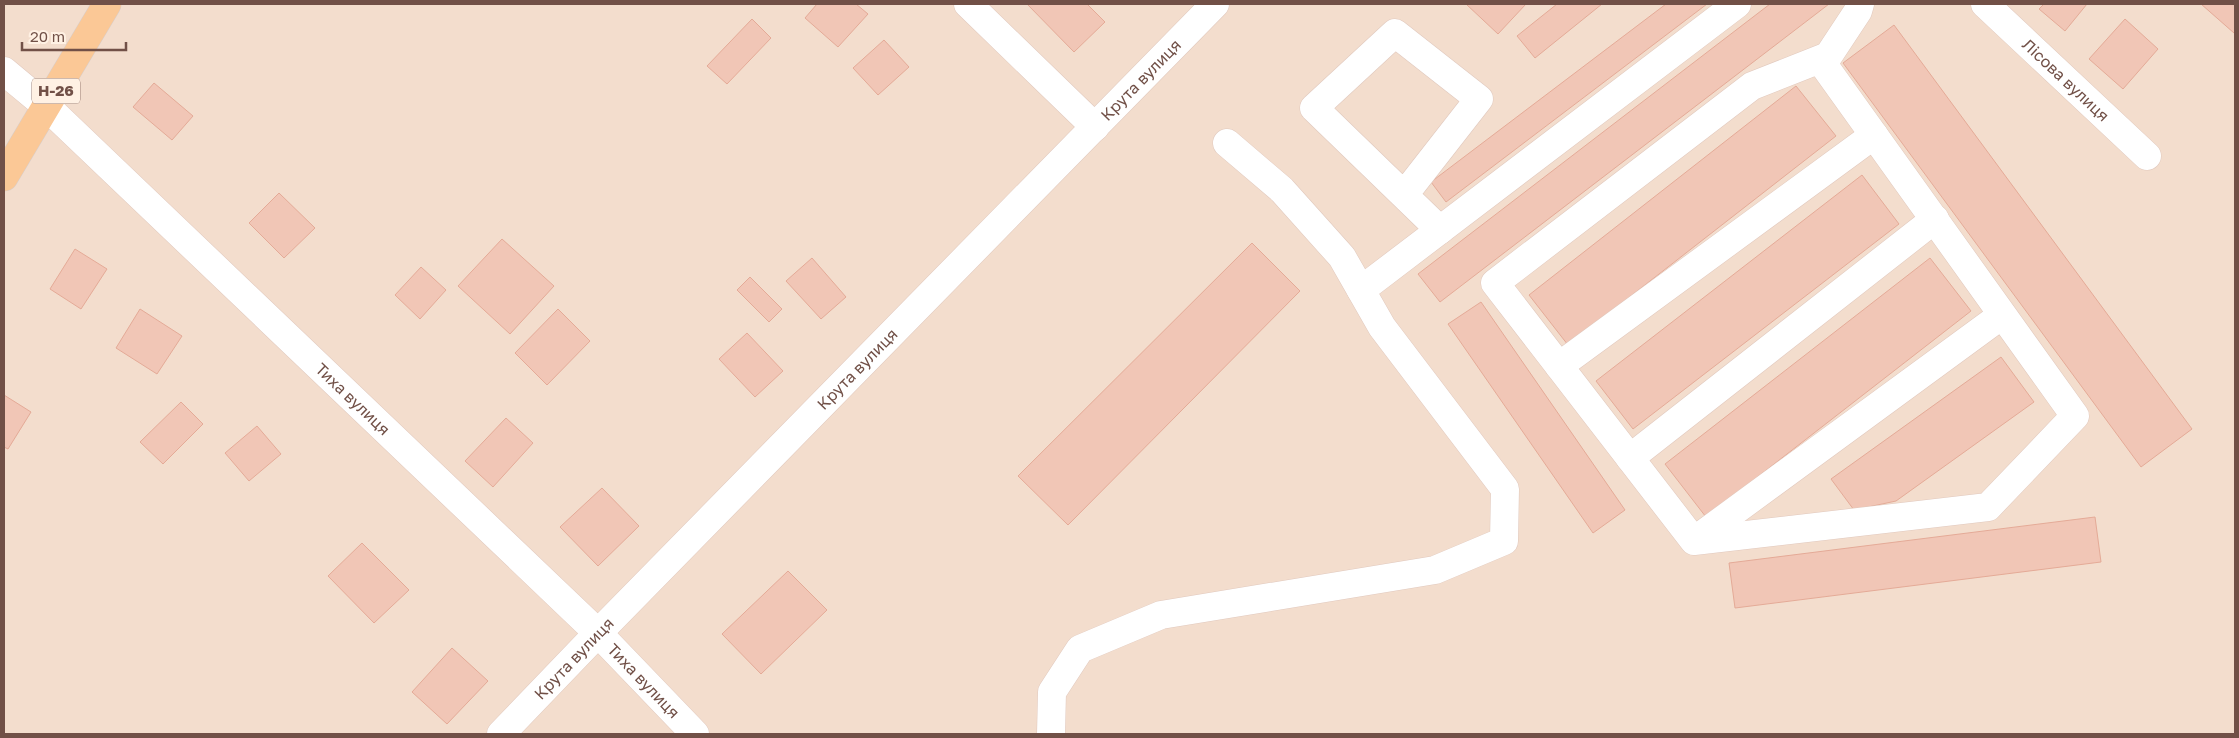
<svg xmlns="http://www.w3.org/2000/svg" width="2239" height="738" viewBox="0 0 2239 738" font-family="'Golos Text',sans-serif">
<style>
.residential{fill:#f3ddcd}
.building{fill:#f1c6b6;stroke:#e4aa97}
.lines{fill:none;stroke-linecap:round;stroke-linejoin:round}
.minor-casing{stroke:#e1c9be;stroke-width:29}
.major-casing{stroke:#d7cecb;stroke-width:29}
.minor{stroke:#fff;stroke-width:28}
.major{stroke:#fbc896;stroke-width:28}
.labels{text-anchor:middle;stroke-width:4;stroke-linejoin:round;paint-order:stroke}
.shield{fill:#fff1e4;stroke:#9c8076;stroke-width:1}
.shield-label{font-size:15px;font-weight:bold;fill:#715047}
.street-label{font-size:16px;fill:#715047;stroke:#fff1e4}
</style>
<rect width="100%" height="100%" fill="#fcecde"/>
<!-- residential -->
<rect class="residential" x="4" y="4" width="2231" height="730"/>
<!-- building -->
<g class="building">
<path d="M817,4H856L868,14L838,47L805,18Z"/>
<path d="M1027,4H1087L1105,22L1074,52Z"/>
<path d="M1466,4H1526L1498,34Z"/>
<path d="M1557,4H1602L1535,58L1517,36Z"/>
<path d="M1666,4H1707L1446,202L1431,182Z"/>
<path d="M1770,4H1829L1440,302L1418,274Z"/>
<path d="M2044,4H2087L2065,31L2039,9Z"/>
<path d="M2201,4H2235V31L2234,33Z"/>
<path d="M752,19L771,38L727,84L707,66Z"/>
<path d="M2125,19L2158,49L2123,89L2089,59Z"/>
<path d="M1894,25L2192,429L2141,467L1843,63Z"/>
<path d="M884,40L909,67L878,95L853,68Z"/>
<path d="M154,83L193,116L172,140L133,107Z"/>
<path d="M1796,86L1836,136L1568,345L1529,295Z"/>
<path d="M1862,175L1899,224L1633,429L1596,381Z"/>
<path d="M279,193L315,228L284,258L249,223Z"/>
<path d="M502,239L554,286L510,334L458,286Z"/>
<path d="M1252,243L1300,291L1068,525L1018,476Z"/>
<path d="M75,249L107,269L81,309L50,289Z"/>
<path d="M812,258L846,297L821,319L786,281Z"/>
<path d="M1930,258L1971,311L1706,517L1665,464Z"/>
<path d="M421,267L446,290L420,319L395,295Z"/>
<path d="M750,277L782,309L769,322L737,290Z"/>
<path d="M1481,302L1625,510L1593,533L1448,324Z"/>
<path d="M140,309L182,336L157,374L116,348Z"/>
<path d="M558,309L590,341L547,385L515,353Z"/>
<path d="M747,333L783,371L755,397L719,359Z"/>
<path d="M2001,357L2034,402L1896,501L1854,510L1831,479Z"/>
<path d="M4,395L31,412L8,449L4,447Z"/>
<path d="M181,402L203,424L163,464L140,442Z"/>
<path d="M506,418L533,443L493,487L465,461Z"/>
<path d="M257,426L281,454L249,481L225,453Z"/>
<path d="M602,488L639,526L598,566L560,527Z"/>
<path d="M2095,517L2101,562L1735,608L1729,563Z"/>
<path d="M362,543L409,590L374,623L328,576Z"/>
<path d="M788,571L827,610L761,674L722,634Z"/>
<path d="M452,648L488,681L447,724L412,692Z"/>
</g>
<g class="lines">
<!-- minor casing -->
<g class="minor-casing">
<g id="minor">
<path d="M968,4L1095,127"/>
<path id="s1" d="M1985,4L2147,156"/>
<path d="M1828,56L1752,86L1495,283L1694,541L1988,507L2075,416L1823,64L1858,11L1860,4"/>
<path id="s2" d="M4,71L46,106L598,633L695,734"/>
<path d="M1404,195L1479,99L1395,33L1314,108L1440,230"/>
<path d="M1361,290L1737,4"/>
<path d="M1559,366L1874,135"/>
<path d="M1630,458L1935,219"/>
<path d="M1695,540L2002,315"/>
<path id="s3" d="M501,734L598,633L1215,4"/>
<path d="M1051,734L1052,692L1080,649L1161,615L1435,570L1504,541L1505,489L1382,327L1342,257L1282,190L1227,143"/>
</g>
</g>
<!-- major casing -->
<g class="major-casing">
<path id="major" d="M4,177L107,4"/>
</g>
<!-- minor -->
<use href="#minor" class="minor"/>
<!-- major -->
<use href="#major" class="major"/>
</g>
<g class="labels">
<!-- shield labels -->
<rect class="shield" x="32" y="78.5" width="48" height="25" rx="4"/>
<g class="shield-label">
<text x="56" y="96">Н-26</text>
</g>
<!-- street labels -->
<g class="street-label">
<text dy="6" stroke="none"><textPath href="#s3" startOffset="915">Крута вулиця</textPath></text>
<text dy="6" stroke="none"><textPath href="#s1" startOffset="111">Лісова вулиця</textPath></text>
<text dy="6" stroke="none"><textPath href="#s3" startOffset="510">Крута вулиця</textPath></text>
<text dy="6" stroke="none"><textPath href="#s2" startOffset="479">Тиха вулиця</textPath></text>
<text dy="6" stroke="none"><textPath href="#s3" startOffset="105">Крута вулиця</textPath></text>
<text dy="6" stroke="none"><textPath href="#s2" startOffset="884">Тиха вулиця</textPath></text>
</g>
</g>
<!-- border -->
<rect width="2239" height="738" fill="none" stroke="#715047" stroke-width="10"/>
<!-- scale -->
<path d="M22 42v8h104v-8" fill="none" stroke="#715047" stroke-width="2.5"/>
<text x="30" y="42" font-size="15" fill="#715047" stroke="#fff1e4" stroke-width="4" paint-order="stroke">20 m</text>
</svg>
